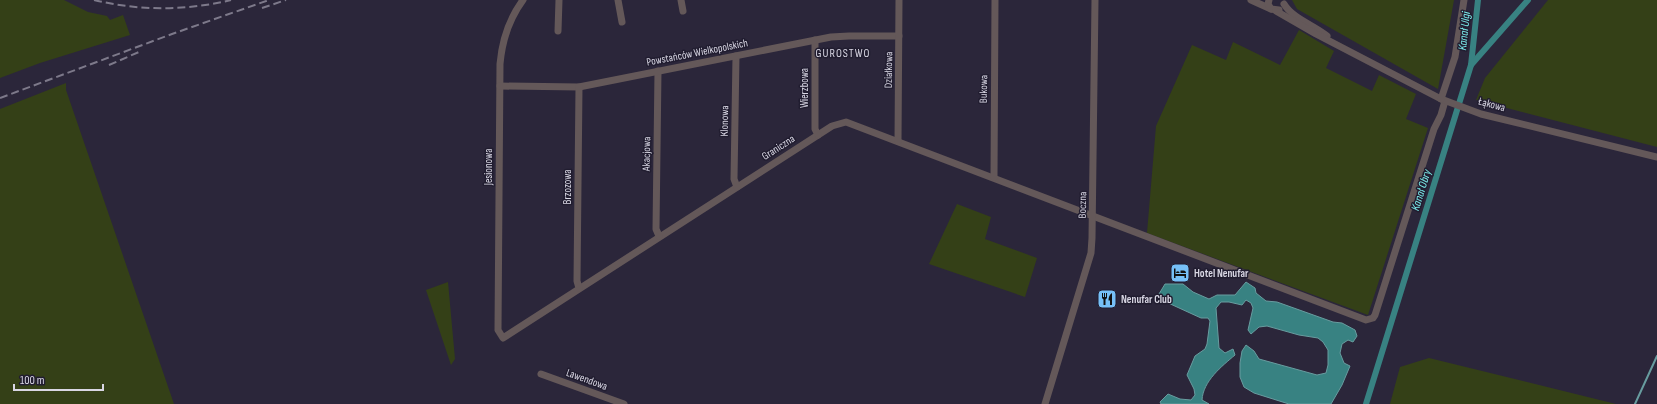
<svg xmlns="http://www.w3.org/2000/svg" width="1657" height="404" viewBox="0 0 1657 404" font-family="'Sofia Sans Condensed',sans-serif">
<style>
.green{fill:#344017}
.water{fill:#388282;stroke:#689c9f}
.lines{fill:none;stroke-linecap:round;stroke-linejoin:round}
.stream{stroke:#689c9f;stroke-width:2}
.canal{stroke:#388282;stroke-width:6}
.minor{stroke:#645859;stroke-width:7}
.rail{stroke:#7d798a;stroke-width:2;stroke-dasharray:8 4;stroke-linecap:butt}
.labels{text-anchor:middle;stroke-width:3;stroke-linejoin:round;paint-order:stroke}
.street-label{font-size:11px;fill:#d9d7e4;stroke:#211d30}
.poi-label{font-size:11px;font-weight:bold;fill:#d9d7e4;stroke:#211d30;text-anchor:start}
.water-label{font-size:12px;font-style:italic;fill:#7cedec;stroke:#211d30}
.neighbourhood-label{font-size:12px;letter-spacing:1px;fill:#d9d7e4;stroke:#211d30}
</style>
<rect width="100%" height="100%" fill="#2b263a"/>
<!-- green -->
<g class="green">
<path d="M0,0H64L88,12L107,16L110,20L123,15L130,35L40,63L0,78Z"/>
<path d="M1292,0H1454L1438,89L1297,9Z"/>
<path d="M1548,0H1657V147L1476,100L1485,78Z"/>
<path d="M1299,30L1334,51L1326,68L1372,91L1379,75L1416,94L1406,119L1428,128L1368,315L1147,233L1156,126L1192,45L1226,60L1233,42L1280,65Z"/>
<path d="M66,83V90L174,404H0V109Z"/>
<path d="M957,204L991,217L985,239L1037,258L1025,297L929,264Z"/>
<path d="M448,282L455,359L451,365L426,290Z"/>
<path d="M1429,358L1616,404H1390L1400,367Z"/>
</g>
<!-- water -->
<path class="water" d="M1246,282L1255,288L1256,293L1266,301L1277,302L1333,322L1342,323L1355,330L1357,336L1353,342L1348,340L1342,344L1340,353L1344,363L1350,366L1342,385L1331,404H1289L1254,393L1244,387L1240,377V363L1242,351L1246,345L1254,351L1259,359L1317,375L1326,373L1328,365V350L1323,342L1318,338L1299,335L1267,326L1259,327L1251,334L1248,330L1253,308L1251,303L1246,300L1242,305L1229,302H1221L1216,308L1219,348L1225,353L1233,349L1235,355C1222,366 1203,381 1202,400L1209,404H1161L1160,402L1168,394L1180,399L1191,400L1195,395L1194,389L1187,375L1195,356L1205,349L1207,344L1210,321L1208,318H1201L1166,302L1159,294L1165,284H1183L1193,292L1209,299L1217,295H1235Z"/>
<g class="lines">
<!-- stream -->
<path class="stream" d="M1635,404L1657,356"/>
<!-- canal -->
<g class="canal">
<path d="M1471,65L1478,0"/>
<path d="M1366,404L1471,65L1528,0"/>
</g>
<!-- minor -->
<g class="minor">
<path d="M523,0C509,19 502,41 500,64L498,330L503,338L832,126L846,122L1366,320L1373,318L1375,315L1434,129L1441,115L1445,101"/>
<path d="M618,0L622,22"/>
<path d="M681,0L683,11"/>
<path d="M1251,0L1271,9"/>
<path d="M1269,0L1268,4L1271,9L1279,10"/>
<path d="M1284,4C1293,19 1314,25 1327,36"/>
<path d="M1276,11L1316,34L1441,99L1481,114L1657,157"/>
<path d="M558,31L559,0"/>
<path d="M815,40V129L818,135"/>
<path d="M736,56L734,179L737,187"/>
<path d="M658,71L656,229L659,236"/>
<path d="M500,86L579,87L831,37L849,36H899"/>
<path d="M579,87L577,281L579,288"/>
<path d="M1441,99L1455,57L1464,0"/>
<path d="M898,141L899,0"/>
<path d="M994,177L995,0"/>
<path d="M541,374L624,404"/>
<path d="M1045,404L1091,253L1092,238L1095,0"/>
</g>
<!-- rail -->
<g class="rail">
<path d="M94,0C140,11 185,11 231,0"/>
<path d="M262,8L286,0"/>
<path d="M109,65L139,52"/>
<path d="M0,98L172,34L269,0"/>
</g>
</g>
<!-- icons -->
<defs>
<g id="hotel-square" transform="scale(1)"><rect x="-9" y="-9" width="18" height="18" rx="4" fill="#76c0f7" stroke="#211d30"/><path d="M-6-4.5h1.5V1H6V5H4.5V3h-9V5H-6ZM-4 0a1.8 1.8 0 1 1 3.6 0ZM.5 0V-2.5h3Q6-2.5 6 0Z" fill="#111"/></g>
<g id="restaurant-square" transform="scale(1)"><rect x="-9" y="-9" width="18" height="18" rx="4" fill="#76c0f7" stroke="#211d30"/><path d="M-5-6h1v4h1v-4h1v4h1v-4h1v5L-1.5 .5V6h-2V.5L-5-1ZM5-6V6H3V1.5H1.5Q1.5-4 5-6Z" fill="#111"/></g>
</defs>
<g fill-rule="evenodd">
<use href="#hotel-square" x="1180" y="273"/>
<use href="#restaurant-square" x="1107" y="299"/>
</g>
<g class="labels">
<!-- street labels -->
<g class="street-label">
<text transform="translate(697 52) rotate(-11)" y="4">Powstańców Wielkopolskich</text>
<text transform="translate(888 70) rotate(-89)" y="4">Działkowa</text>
<text transform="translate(804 88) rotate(-90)" y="4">Wierzbowa</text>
<text transform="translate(983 89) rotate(-89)" y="4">Bukowa</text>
<text transform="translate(1492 104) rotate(15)" y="4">Łąkowa</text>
<text transform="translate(724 121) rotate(-89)" y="4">Klonowa</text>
<text transform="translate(778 147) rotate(-33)" y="4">Graniczna</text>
<text transform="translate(646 154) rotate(-89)" y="4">Akacjowa</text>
<text transform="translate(488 167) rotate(-90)" y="4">Jesionowa</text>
<text transform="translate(567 187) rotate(-90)" y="4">Brzozowa</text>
<text transform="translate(1082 205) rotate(-89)" y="4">Boczna</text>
<text transform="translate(587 379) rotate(20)" y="4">Lawendowa</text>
</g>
<!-- poi labels -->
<g class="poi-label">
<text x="1194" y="277">Hotel Nenufar</text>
<text x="1121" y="303">Nenufar Club</text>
</g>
<!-- water labels -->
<g class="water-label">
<text transform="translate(1464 31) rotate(-84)" y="4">Kanał Ulgi</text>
<text transform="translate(1421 190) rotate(-73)" y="4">Kanał Obry</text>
</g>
<!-- neighbourhood labels -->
<g class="neighbourhood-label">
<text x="843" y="57">GUROSTWO</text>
</g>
</g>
<!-- scale -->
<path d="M14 384v6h89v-6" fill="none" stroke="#d9d7e4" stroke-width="2"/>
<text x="20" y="384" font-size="12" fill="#d9d7e4" stroke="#211d30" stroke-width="3" paint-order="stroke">100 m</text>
</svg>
